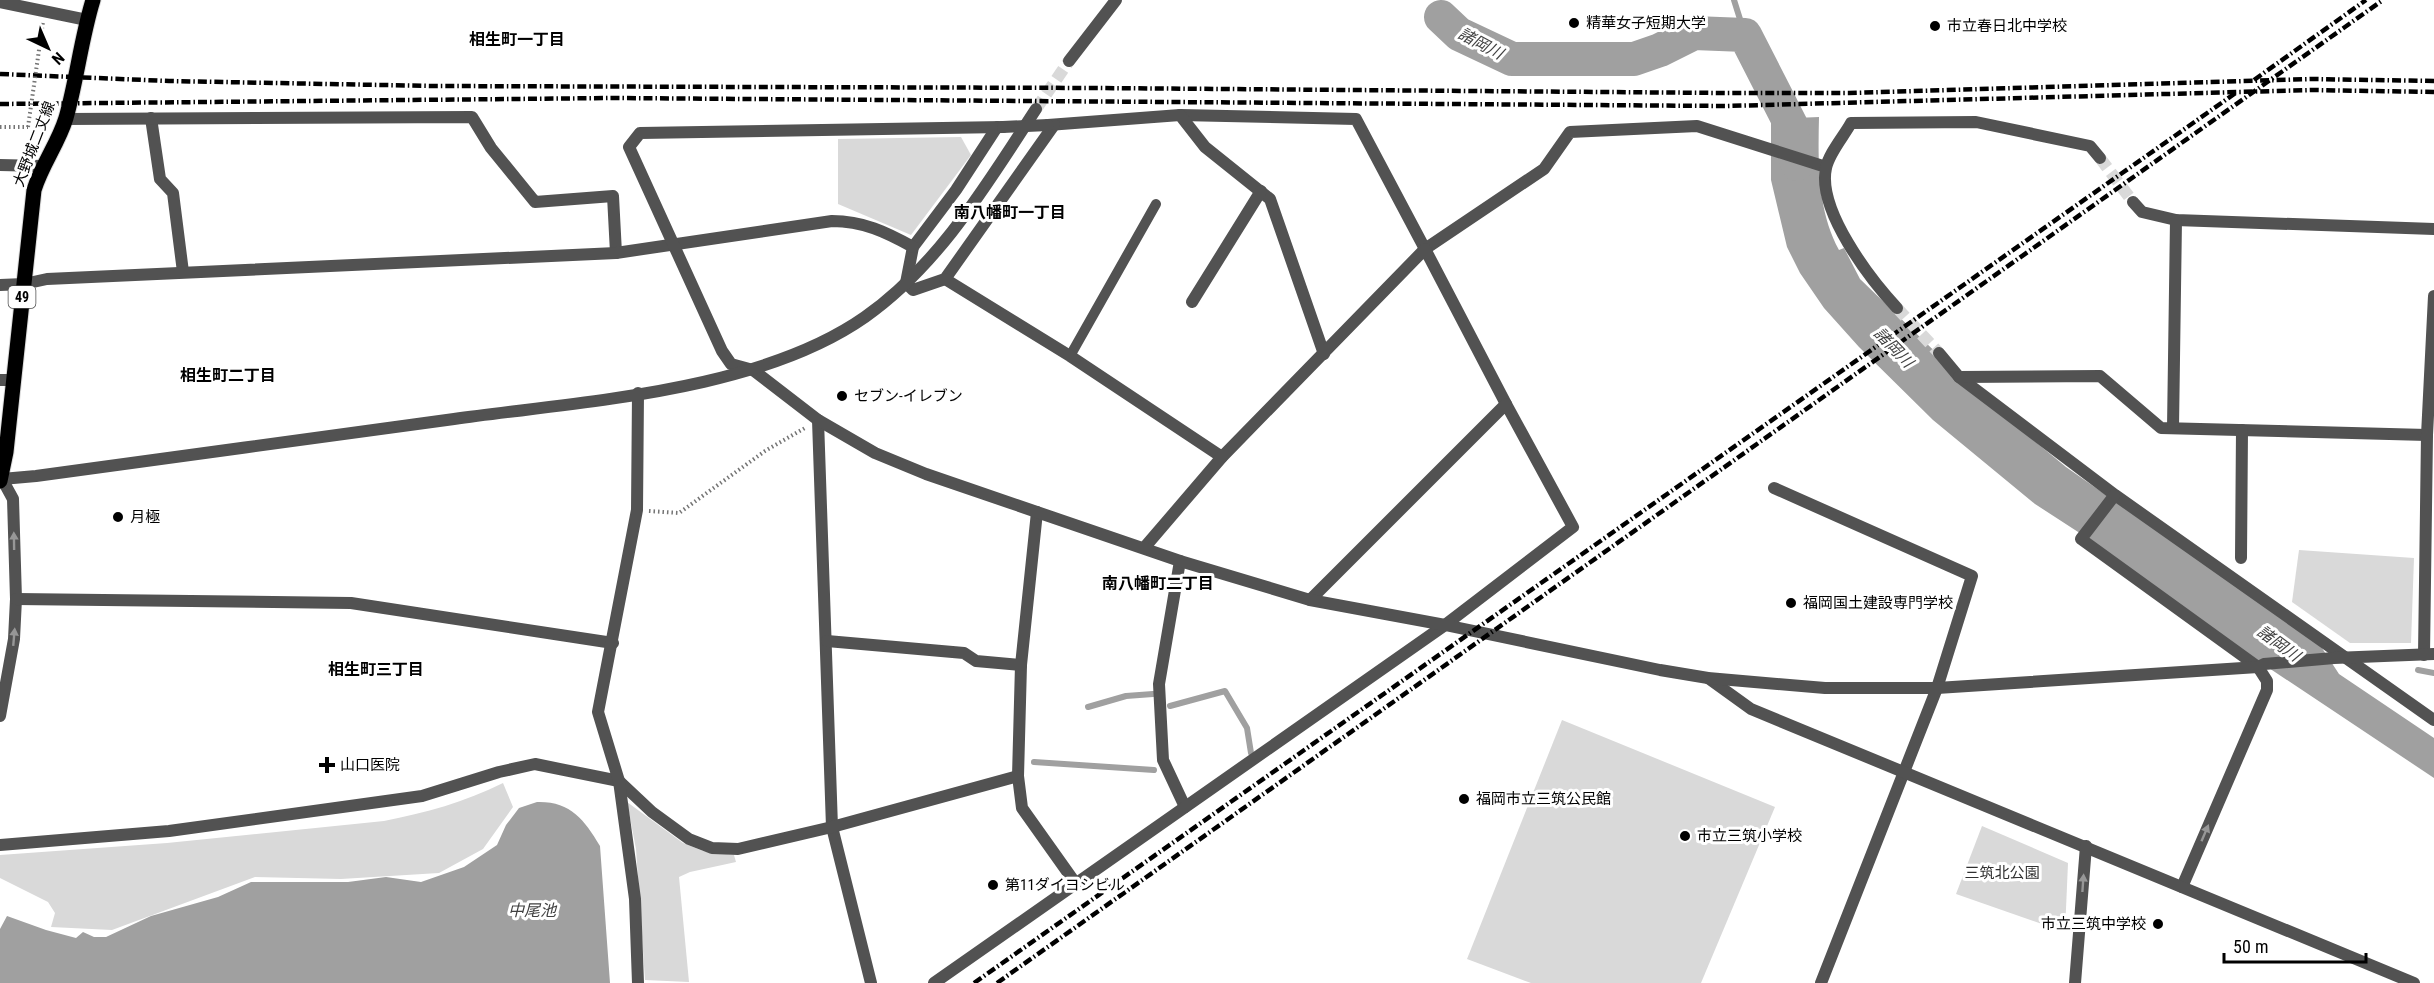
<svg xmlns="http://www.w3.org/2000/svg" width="2434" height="983" viewBox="0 0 2434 983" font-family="'Roboto Condensed','Noto Sans JP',sans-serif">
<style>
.green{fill:#d9d9d9}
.water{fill:#a0a0a0}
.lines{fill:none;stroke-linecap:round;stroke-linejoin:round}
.stream{stroke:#a0a0a0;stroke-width:6}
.river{stroke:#a0a0a0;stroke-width:34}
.minor-tunnel{stroke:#d9d9d9;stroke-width:12;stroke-dasharray:12 6;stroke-linecap:butt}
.tertiary-tunnel{stroke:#d9d9d9;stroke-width:12;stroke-dasharray:12 6;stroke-linecap:butt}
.primary-casing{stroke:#dbdbdb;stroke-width:17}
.path{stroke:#747474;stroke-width:4;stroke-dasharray:1.5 3;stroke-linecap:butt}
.service{stroke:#525252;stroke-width:10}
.minor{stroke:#525252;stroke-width:12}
.tertiary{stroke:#525252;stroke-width:12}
.primary{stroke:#000;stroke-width:15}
.rail{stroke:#000;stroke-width:4.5;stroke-dasharray:9 3 1.5 3;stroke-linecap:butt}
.path-bridge{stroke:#747474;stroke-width:4;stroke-dasharray:1.5 3;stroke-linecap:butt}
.minor-bridge{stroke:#525252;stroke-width:12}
.oneway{fill:#979797}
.poi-dot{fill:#000;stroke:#fff;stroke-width:2}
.labels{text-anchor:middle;stroke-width:6;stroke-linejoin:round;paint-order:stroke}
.shield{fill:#fff;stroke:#4c4c4c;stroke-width:1.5}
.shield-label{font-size:14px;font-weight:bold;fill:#000}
.poi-label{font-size:15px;fill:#000;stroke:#fff;text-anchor:start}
.street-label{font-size:15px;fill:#000;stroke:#fff}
.park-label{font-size:15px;fill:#303030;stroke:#fff}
.neighbourhood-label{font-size:16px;font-weight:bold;fill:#000;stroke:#fff}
.water-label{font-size:16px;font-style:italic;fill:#414141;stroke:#fff}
</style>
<rect width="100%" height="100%" fill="#fff"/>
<!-- green -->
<g class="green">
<path d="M961,137L971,155L911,235L838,204V139Z"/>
<path d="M2299,550L2414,558L2411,643H2350L2292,602Z"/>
<path d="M1562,720L1775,807L1701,983H1531L1467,959Z"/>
<path d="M503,783L513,807L483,849L439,873L341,879L255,877L112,930L51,927L55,913L48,902L0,878V855L167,843L384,821C425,813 465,802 503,783Z"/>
<path d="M627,802L683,843L703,851L734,855L736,862L690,872L679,877L689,982L645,980L636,849Z"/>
<path d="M1982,826L2068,863L2065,932L1956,894Z"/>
</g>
<!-- water -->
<g class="water">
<path d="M1819,117C1818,161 1817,210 1839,250L1844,248L1860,279L1985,400L2066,467L2320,645L2339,674L2434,738V778L2248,654L2092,541L2035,504L1933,420L1859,347L1824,308L1800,273L1787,247L1771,180V119Z"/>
<path d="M537,802C570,801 584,819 600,846L610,983H0V929L7,916L46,930L76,938L83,932L94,937H106L151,916L218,897L251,882H348L386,877L421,882L464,867L497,845L506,825L519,808Z"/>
</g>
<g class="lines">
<!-- stream -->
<g class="stream">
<path d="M1734,0L1745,35"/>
<path d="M2418,670L2434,673"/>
<path d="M1170,706L1225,691L1247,728L1251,753"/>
<path d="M1088,707L1126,696L1153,694"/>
<path d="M1034,762L1154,770"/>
</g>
<!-- river -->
<path class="river" d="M1441,17L1459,34L1512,59H1634L1660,50L1694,33L1745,35L1791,125L1797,164"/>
<!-- minor-tunnel -->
<g class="minor-tunnel">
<path d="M2100,158L2133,202"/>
<path d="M1897,308L1939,353"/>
</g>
<!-- tertiary-tunnel -->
<path class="tertiary-tunnel" d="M1036,109L1069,61"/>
<!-- primary casing -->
<g class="primary-casing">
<path id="primary" d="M0,481L6,452L34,190C42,164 58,144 66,118C77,79 81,39 93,0"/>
</g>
<!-- path -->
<g class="path">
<path d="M0,127H28"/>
<path d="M649,511L679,513L765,451L805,428"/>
</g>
<!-- service -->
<path class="service" d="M1070,356L1156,204"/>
<!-- minor -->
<g class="minor">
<path d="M0,2L87,20"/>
<path d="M1180,115L1356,119L1425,249L1544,169L1570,132L1697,126L1826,167"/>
<path d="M151,118L160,179L173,193L183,272"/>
<path d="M65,119L472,117L491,148L535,202L613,196L616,253"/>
<path d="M1048,125L1180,115L1205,147L1270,199L1324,354"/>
<path d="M997,127L956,190L913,247L906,283L913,290L945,279L1054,125"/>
<path d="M0,165L42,166"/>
<path d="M2133,202L2142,212L2176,220L2434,229"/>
<path d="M945,279L1070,356L1222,457"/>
<path d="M0,285L24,284L47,279L616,253L832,221C863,221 886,232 913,247"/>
<path d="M1192,302L1261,191"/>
<path d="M1897,308C1870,279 1817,210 1826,168C1829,153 1844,136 1851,123L1976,122L2090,146L2100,158"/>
<path d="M1939,353L1959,377L2115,495L2434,720"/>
<path d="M753,370L731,364L722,351L629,147L640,133L1003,127"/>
<path d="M1959,377L2100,376L2161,428L2427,435"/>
<path d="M0,380H13"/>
<path d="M818,420L832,827L871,983"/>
<path d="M2173,428L2176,220"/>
<path d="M0,480L2,479L13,499L16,599L14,639L0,716"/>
<path d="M1774,488L1972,576L1937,688L1821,983"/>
<path d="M2114,496L2081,539L2258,667L2267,681V690L2182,887"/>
<path d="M1037,512L1021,665L1018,776L1022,808L1076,884"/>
<path d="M1144,548L1222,457L1425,249L1506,404"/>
<path d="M2241,558L2242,430"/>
<path d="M1180,561L1159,684L1163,760L1185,807"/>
<path d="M16,599L351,603L613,643"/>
<path d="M827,641L964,653L976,661L1021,665"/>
<path d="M2424,655L2427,435L2434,296"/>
<path d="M1708,678L1751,709L2414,983"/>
<path d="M0,845L169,831L422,796L499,772L535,764L619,781L652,812L689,839L712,848L738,849L832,827L1018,776"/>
<path d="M638,983L635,899L619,781L598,712L637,510L638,393"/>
<path d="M934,983L1445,625L1573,527L1506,404L1310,600"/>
<path d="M2075,983L2086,846"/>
</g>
<!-- tertiary -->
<g class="tertiary">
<path d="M1069,61L1116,0"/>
<path d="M753,370L818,420L875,453L926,474L1180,561L1310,600L1445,625L1660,670L1708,678L1825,688H1937L2258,667L2264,664L2334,658L2434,654"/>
<path d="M2,479L36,476C175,457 315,438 454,419C582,401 758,392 865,317C939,265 987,184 1036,109"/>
</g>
<!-- primary -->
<use href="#primary" class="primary"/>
<!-- rail -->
<g class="rail">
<path d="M0,74L169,81L435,86L1098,88L1727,93H1849L2311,79L2434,81"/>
<path d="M2254,80L2366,0"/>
<path d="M0,104L613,98L1727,106L2312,90L2434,92"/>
<path d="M974,983L2237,92"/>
<path d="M997,983L2383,0"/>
</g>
<!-- path-bridge -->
<path class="path-bridge" d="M28,127L43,22"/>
<!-- minor-bridge -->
<path class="minor-bridge" d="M1003,127L1048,125"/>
</g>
<!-- one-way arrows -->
<defs><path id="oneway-solid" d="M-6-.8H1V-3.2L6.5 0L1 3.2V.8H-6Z" transform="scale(1.5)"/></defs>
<g class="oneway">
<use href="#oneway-solid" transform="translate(14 541) rotate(-91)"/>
<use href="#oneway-solid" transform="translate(14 637) rotate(-85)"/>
<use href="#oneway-solid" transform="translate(2205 833) rotate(-67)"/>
<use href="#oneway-solid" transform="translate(2083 883) rotate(-86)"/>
</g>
<!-- markers -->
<g class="poi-dot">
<circle cx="1574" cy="23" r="6"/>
<circle cx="1935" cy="26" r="6"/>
<circle cx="842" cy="396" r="6"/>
<circle cx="118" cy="517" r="6"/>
<circle cx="1791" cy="603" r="6"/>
<path d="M324 756h6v6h6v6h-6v6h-6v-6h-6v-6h6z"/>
<circle cx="1464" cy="799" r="6"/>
<circle cx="1685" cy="836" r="6"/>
<circle cx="993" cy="885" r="6"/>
<circle cx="2158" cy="924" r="6"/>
</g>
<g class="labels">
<!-- shield labels -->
<rect class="shield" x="8.5" y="286" width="27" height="22" rx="4.5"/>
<g class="shield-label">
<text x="22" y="302">49</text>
</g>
<!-- poi labels -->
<g class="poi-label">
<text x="1586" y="28">精華女子短期大学</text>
<text x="1947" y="31">市立春日北中学校</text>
<text x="854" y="401">セブン-イレブン</text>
<text x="130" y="522">月極</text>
<text x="1803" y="608">福岡国土建設専門学校</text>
<text x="340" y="770">山口医院</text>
<text x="1476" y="804">福岡市立三筑公民館</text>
<text x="1697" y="841">市立三筑小学校</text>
<text x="1005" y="890">第11ダイヨシビル</text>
<text x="2146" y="929" text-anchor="end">市立三筑中学校</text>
</g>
<!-- street labels -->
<g class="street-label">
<text transform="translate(34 144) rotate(-69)" y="5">大野城二丈線</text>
</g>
<!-- park labels -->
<g class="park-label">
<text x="2002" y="878">三筑北公園</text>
</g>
<!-- neighbourhood labels -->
<g class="neighbourhood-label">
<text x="517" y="45">相生町一丁目</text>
<text x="1010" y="218">南八幡町一丁目</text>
<text x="228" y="381">相生町二丁目</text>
<text x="1158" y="589">南八幡町二丁目</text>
<text x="376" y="675">相生町三丁目</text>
</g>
<!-- water labels -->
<g class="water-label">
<text transform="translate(1481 43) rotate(28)" y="6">諸岡川</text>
<text transform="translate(1894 347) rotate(46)" y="6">諸岡川</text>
<text transform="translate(2279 643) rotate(36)" y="6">諸岡川</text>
<text x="532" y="916">中尾池</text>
</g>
</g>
<!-- north arrow -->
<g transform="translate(48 48) rotate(136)" stroke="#ffffff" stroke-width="4.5" paint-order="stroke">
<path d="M0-4.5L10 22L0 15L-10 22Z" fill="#000000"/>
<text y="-9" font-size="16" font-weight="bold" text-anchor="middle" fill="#000000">N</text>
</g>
<!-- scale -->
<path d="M2224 953v9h142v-9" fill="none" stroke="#000000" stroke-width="3"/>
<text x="2233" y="953" font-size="18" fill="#000000" stroke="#ffffff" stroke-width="4.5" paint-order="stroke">50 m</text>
</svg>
